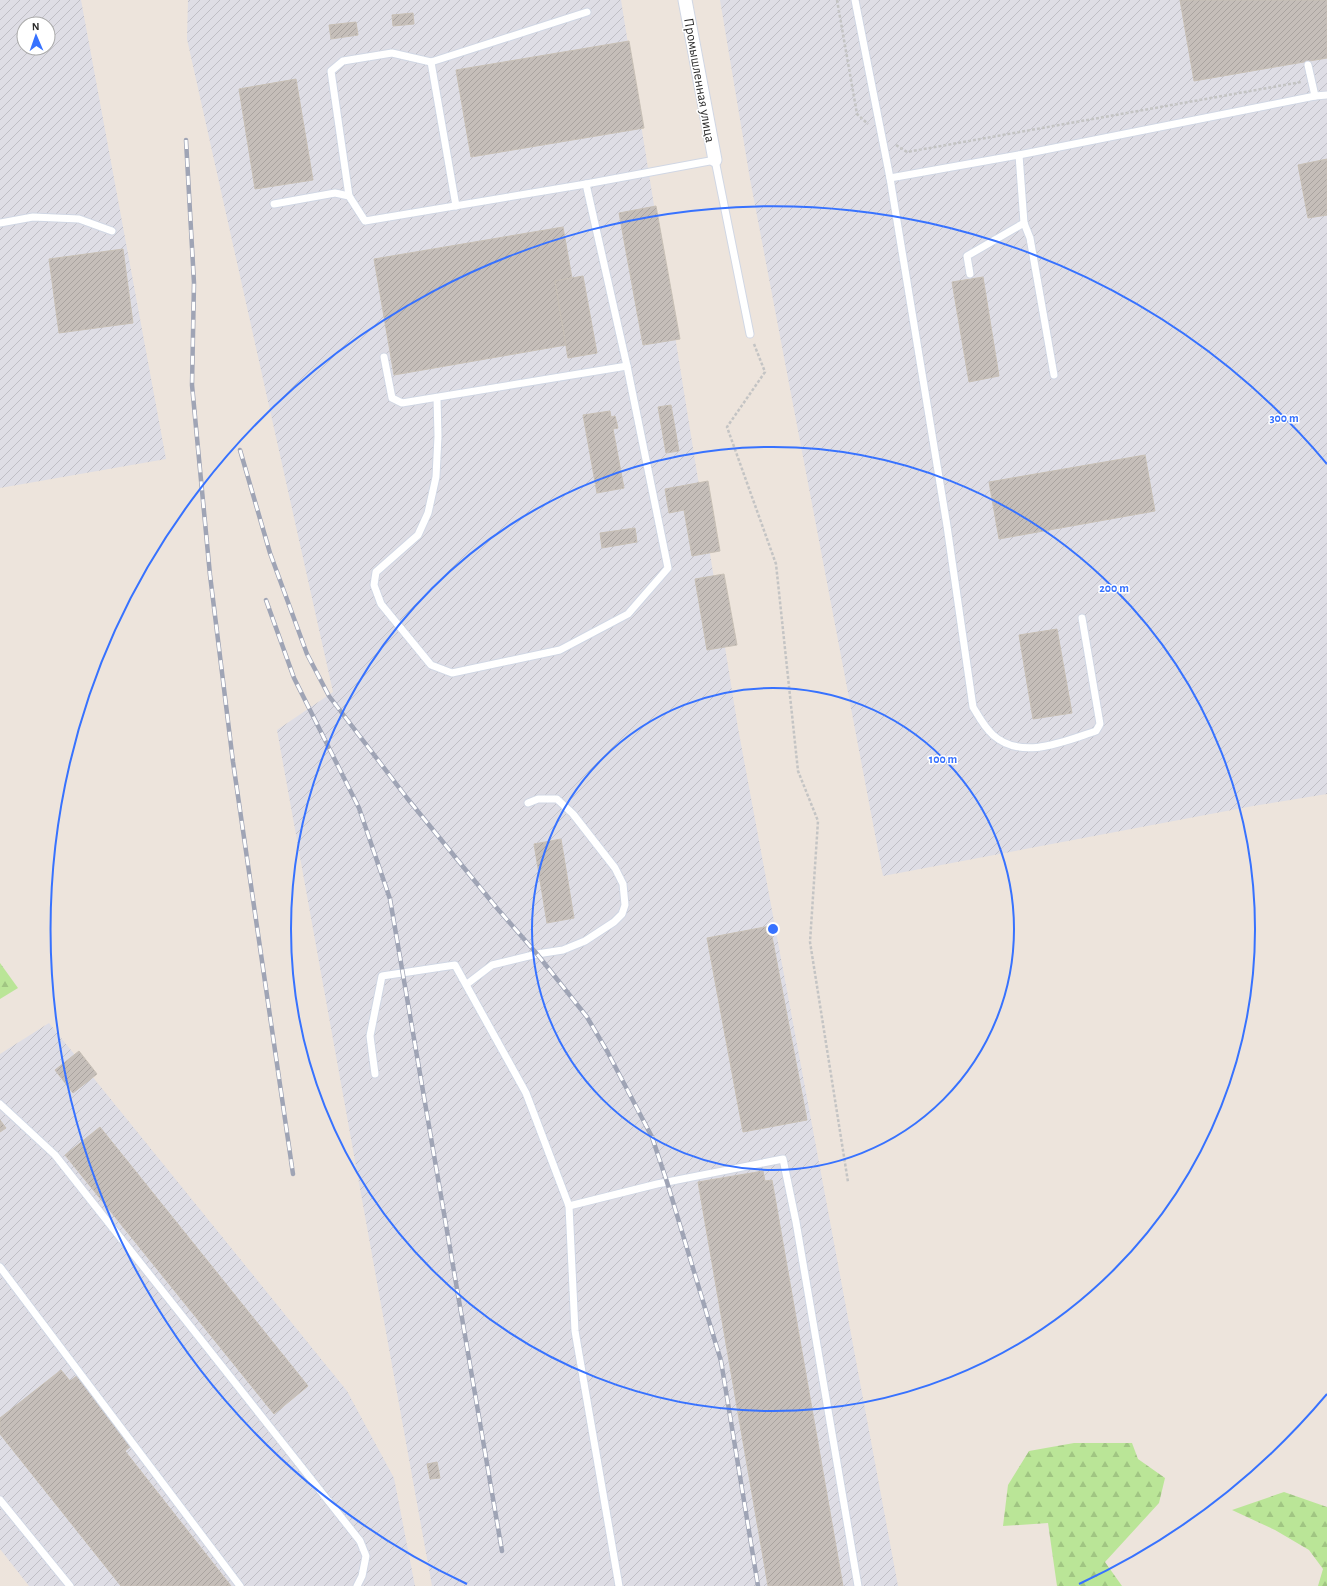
<svg xmlns="http://www.w3.org/2000/svg" width="1327" height="1586" viewBox="0 0 1327 1586" font-family="'Alegreya Sans',sans-serif">
<style>
.industrial{fill:url(#industrial-furrows);fill-rule:evenodd}
.forest{fill:url(#forest-firs)}
.building{fill:url(#building-hatch);stroke:#c8c0b6}
.lines{fill:none;stroke-linecap:round;stroke-linejoin:round}
.service-casing{stroke:#d1d7e4;stroke-width:9}
.minor-casing{stroke:#d1d7e4;stroke-width:15}
.path{stroke:#c4c4c4;stroke-width:2.5;stroke-dasharray:3 2;stroke-linecap:butt}
.service{stroke:#fff;stroke-width:7}
.minor{stroke:#fff;stroke-width:13}
.rail-casing{stroke:#9fa4b5;stroke-width:4.5}
.rail{stroke:#fff;stroke-width:3;stroke-dasharray:9;stroke-linecap:butt}
.ring{fill:none;stroke:#3772ff;stroke-width:2}
.labels{text-anchor:middle;stroke-width:3;stroke-linejoin:round;paint-order:stroke}
.street-label{font-size:14px;fill:#2b2b2b;stroke:#fff}
.centre{fill:#3772ff;stroke:#fff;stroke-width:2}
.ring-label{font-size:12px;text-anchor:middle;font-weight:bold;fill:#3772ff;stroke:#fff;stroke-width:3;stroke-linejoin:round;paint-order:stroke}
</style>
<defs>
<pattern id="industrial-furrows" width="10" height="10" patternUnits="userSpaceOnUse"><rect width="10" height="10" fill="#dedde5"/><path d="M-1 1l2-2M0 10L10 0M9 11l2-2" fill="none" stroke="#bfbec5"/></pattern>
<pattern id="forest-firs" width="22" height="20" patternUnits="userSpaceOnUse"><rect width="22" height="20" fill="#bae597"/><path d="M5 1l3.5 6h-7zM16 11l3.5 6h-7z" fill="#a0c582"/></pattern>
<pattern id="building-hatch" width="6" height="6" patternUnits="userSpaceOnUse"><rect width="6" height="6" fill="#c5beb9"/><path d="M-1 1l2-2M0 6l6-6M5 7l2-2" fill="none" stroke="#a9a39f"/></pattern>
</defs>
<rect width="100%" height="100%" fill="#ede4dc"/>
<!-- industrial -->
<g class="industrial">
<path d="M0,0H81L166,459L0,488ZM24,24H48V48H24Z"/>
<path d="M188,0H621L738,728L898,1586H432L277,730L333,692L187,39Z"/>
<path d="M720,0H1327V794L1253,806L883,876L750,179Z"/>
<path d="M49,1023L347,1391L394,1478L415,1586H29L0,1549V1054Z"/>
</g>
<!-- forest -->
<g class="forest">
<path d="M0,963L18,988L0,999Z"/>
<path d="M1074,1443H1132L1138,1459L1165,1478L1159,1503L1105,1562L1122,1586H1057L1048,1523L1003,1526L1008,1485L1029,1451Z"/>
<path d="M1284,1492L1327,1507V1586H1318L1323,1569L1309,1550L1275,1530L1232,1510Z"/>
</g>
<!-- building -->
<g class="building">
<path d="M1180,0H1327V58L1194,81Z"/>
<path d="M413,13L414,24L393,26L392,15Z"/>
<path d="M356,22L358,35L331,39L329,25Z"/>
<path d="M629,41L644,128L471,157L456,70Z"/>
<path d="M296,79L313,180L255,189L239,89Z"/>
<path d="M1327,159V215L1308,218L1298,165Z"/>
<path d="M656,206L680,339L643,345L619,213Z"/>
<path d="M563,227L572,278L555,281L566,345L394,375L374,259Z"/>
<path d="M123,249L133,323L59,333L49,259Z"/>
<path d="M583,276L597,353L568,358L555,281Z"/>
<path d="M983,277L999,376L969,382L952,282Z"/>
<path d="M671,405L679,451L666,453L658,407Z"/>
<path d="M610,411L611,417L615,416L618,428L613,429L624,488L597,493L583,415Z"/>
<path d="M1145,455L1155,511L999,539L989,482Z"/>
<path d="M708,481L720,551L692,556L684,510L669,513L665,489Z"/>
<path d="M635,528L637,542L602,548L600,533Z"/>
<path d="M724,574L737,645L707,650L695,579Z"/>
<path d="M1057,629L1072,713L1033,719L1019,635Z"/>
<path d="M561,839L574,918L547,923L534,844Z"/>
<path d="M770,926L807,1120L743,1132L707,938Z"/>
<path d="M79,1051L97,1074L73,1093L55,1070Z"/>
<path d="M0,1120L6,1128L0,1132Z"/>
<path d="M100,1127L308,1386L274,1414L65,1155Z"/>
<path d="M763,1171L765,1181L772,1180L843,1586H768L698,1182Z"/>
<path d="M61,1370L70,1381L82,1372L136,1442L125,1451L231,1586H121L0,1434V1418Z"/>
<path d="M437,1462L440,1478L430,1479L427,1464Z"/>
</g>
<g class="lines">
<!-- service casing -->
<g class="service-casing">
<g id="service">
<path d="M855,0L890,178L947,526L973,707C979,717 984,727 993,735C1022,761 1065,741 1096,731L1100,724L1082,618"/>
<path d="M431,62L587,12"/>
<path d="M1308,65L1315,96"/>
<path d="M1019,155L1024,223L1030,238L1054,375"/>
<path d="M890,178L1019,155L1315,96L1327,95"/>
<path d="M349,196L331,71L343,61L392,53L431,62L456,206"/>
<path d="M274,204L335,193L349,196L365,221L586,184L715,160L750,334"/>
<path d="M0,223L33,217L79,219L112,231"/>
<path d="M970,274L967,256L1024,223"/>
<path d="M384,357L392,398L402,403L627,366"/>
<path d="M437,398L438,436L436,477L428,513L418,535L376,572L374,585L381,604L431,665L452,673L560,650L628,614L668,568L627,366L586,184"/>
<path d="M467,984L492,965L537,954L563,950L585,941L614,922L622,914L625,905L623,884L615,868L573,814L557,799H538L528,803"/>
<path d="M375,1074L370,1036L382,976L455,965L526,1093L569,1206L575,1331L619,1586"/>
<path d="M0,1104L55,1155L360,1541L366,1556L362,1576L357,1586"/>
<path d="M569,1206L657,1184L783,1159L796,1222L858,1586"/>
<path d="M0,1267L240,1586"/>
<path d="M0,1500L70,1586"/>
</g>
</g>
<!-- minor casing -->
<g class="minor-casing">
<path id="minor" d="M685,0L715,160"/>
</g>
<!-- path -->
<g class="path">
<path d="M837,0L857,114L868,124"/>
<path d="M896,145L907,152L1301,82"/>
<path d="M754,344L765,372L727,427L776,564L798,771L818,821L810,942L848,1182"/>
</g>
<!-- service -->
<use href="#service" class="service"/>
<!-- minor -->
<use href="#minor" class="minor"/>
<!-- rail casing -->
<g class="rail-casing">
<g id="rail">
<path d="M186,140L194,283L192,385L210,575L233,762L293,1174"/>
<path d="M240,450L270,553L307,654L329,696L407,798L496,907L537,954L587,1017L607,1051L652,1137L667,1182L721,1361L758,1586"/>
<path d="M266,600L294,678L359,808L390,899L502,1551"/>
</g>
</g>
<!-- rail -->
<use href="#rail" class="rail"/>
</g>
<!-- distance rings -->
<g class="ring">
<circle cx="773" cy="929" r="241"/>
<circle cx="773" cy="929" r="482"/>
<path d="M1327 1394A723 723 0 0 1 1079 1584M467 1584A723 723 0 1 1 1327 464"/>
</g>
<g class="labels">
<!-- street labels -->
<g class="street-label">
<text transform="translate(700 80) rotate(80)" y="5">Промышленная улица</text>
</g>
</g>
<circle cx="773" cy="929" r="6" class="centre"/>
<g class="ring-label">
<text x="1284" y="422">300 m</text>
<text x="1114" y="592">200 m</text>
<text x="943" y="763">100 m</text>
</g>
<!-- north arrow -->
<g transform="translate(36 36) rotate(358)"><circle r="19" fill="#ffffff" stroke="#aaaaaa"/>
<path d="M0-3L7 15L0 10L-7 15Z" fill="#3772ff"/>
<text y="-6" font-size="11" font-weight="bold" text-anchor="middle" fill="#2b2b2b">N</text>
</g>
</svg>
